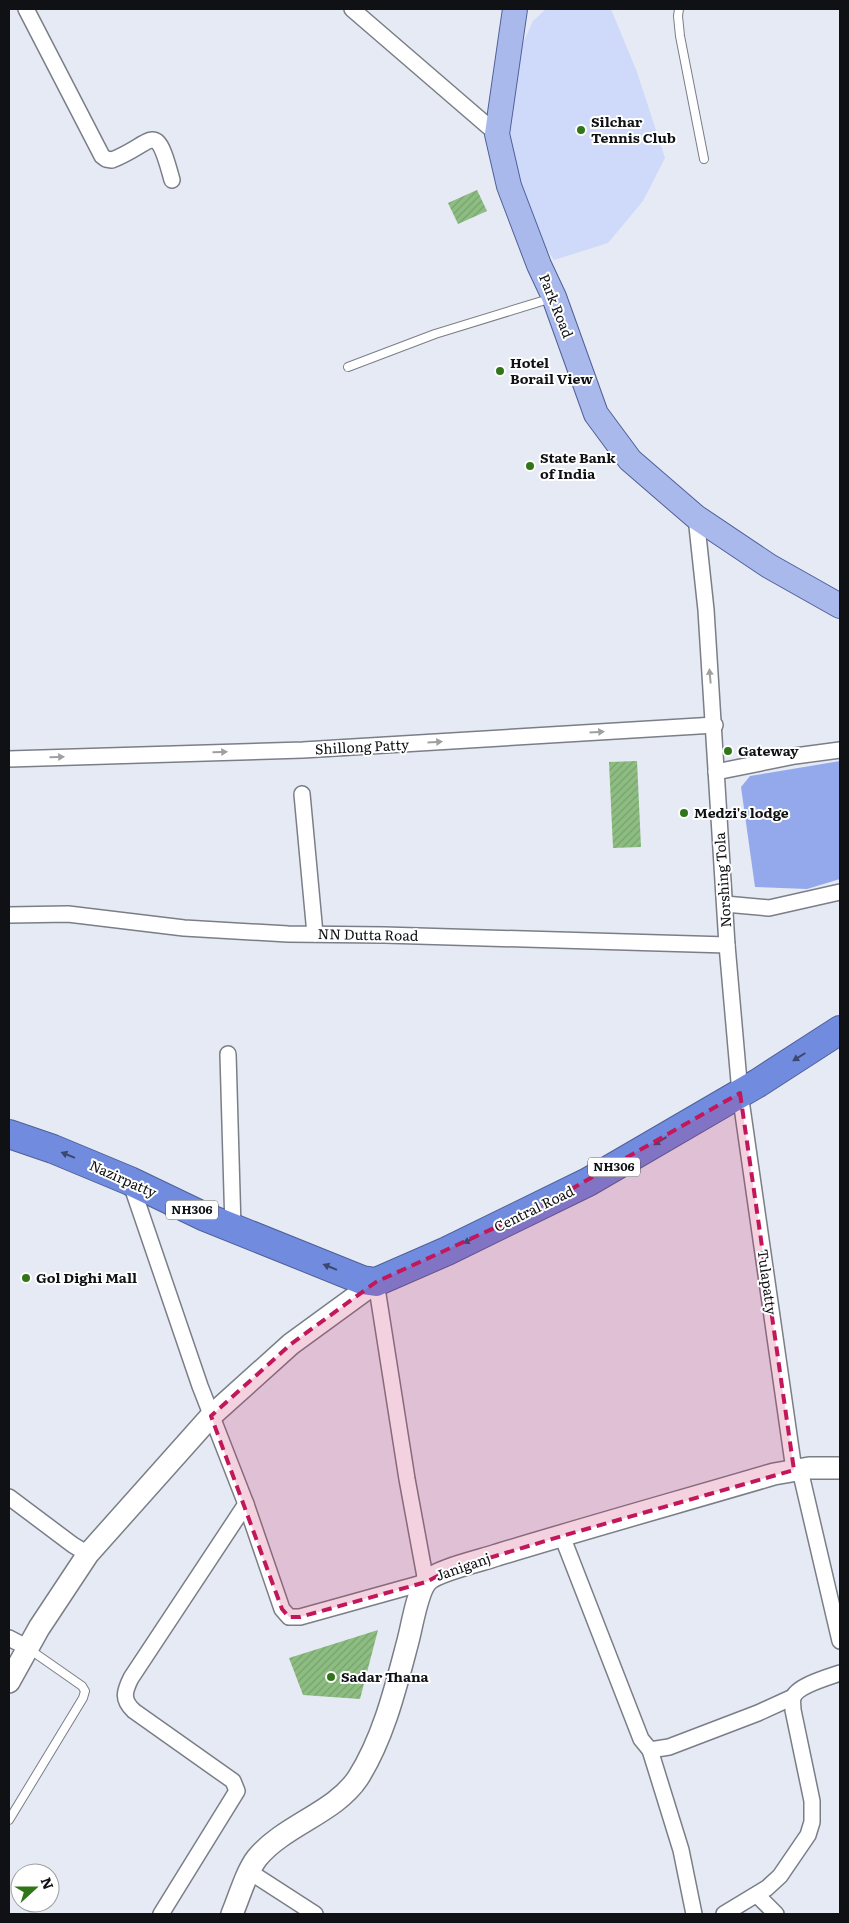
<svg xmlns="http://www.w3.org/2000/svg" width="849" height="1923" viewBox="0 0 849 1923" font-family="Literata,serif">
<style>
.pitch{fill:#cfdafa}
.water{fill:#94a9eb}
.building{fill:url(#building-hatch)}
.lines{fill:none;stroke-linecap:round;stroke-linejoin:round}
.lane-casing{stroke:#7a7e87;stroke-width:10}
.street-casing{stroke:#7a7e87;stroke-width:18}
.secondary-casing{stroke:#7a7e87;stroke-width:24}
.primary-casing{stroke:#4f6098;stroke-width:26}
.highway-casing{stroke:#4f6098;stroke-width:30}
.lane{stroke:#fff;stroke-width:8}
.street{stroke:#fff;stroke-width:15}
.secondary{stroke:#fff;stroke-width:21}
.primary{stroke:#aab9ec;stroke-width:24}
.highway{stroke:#718bdf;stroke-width:28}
.oneway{fill:#9fa0a1}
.oneway2{fill:#3b486f}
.marked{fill:#c2185b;fill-opacity:0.2;stroke:#c2185b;stroke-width:4;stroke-dasharray:10 6;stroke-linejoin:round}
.poi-dot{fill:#307619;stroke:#fff;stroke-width:2}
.labels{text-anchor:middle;stroke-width:4;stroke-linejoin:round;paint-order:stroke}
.shield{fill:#fff;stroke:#57585a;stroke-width:1}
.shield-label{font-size:12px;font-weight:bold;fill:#0f1114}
.poi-label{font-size:14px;font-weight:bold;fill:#0f1114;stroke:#fff;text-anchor:start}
.street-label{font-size:14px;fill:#0f1114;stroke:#fff}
</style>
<defs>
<pattern id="building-hatch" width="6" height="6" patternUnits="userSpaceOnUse" patternTransform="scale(1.25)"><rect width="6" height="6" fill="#8dbd81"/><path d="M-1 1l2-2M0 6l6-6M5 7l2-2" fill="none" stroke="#78a16f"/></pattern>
</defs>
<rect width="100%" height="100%" fill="#e6eaf4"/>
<!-- pitch -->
<path class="pitch" d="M546,9H611L637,72L665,158L643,201L608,243L554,260L535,232L507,157L508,103L522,45L533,21Z"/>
<!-- water -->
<path class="water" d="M840,761V879L807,889L755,887L741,787L750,776Z"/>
<!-- building -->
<g class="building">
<path d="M477,190L487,211L458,224L448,203Z"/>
<path d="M637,761L641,847L613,848L609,762Z"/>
<path d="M378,1630L360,1699L303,1695L289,1658Z"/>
</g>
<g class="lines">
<!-- lane casing -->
<g class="lane-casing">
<g id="lane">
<path d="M679,9L678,16L680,36L704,159"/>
<path d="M348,367L435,334L552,298"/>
<path d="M9,1820L83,1698L85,1691L82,1686L29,1649"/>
</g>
</g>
<!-- street casing -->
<g class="street-casing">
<g id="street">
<path d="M26,9L102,156L106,159L112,160C155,143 155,117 172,180"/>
<path d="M352,9L497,134"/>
<path d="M696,517L706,610L727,945L740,1093L794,1470"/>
<path d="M9,759L303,750L715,725"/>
<path d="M716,772L795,756L840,750"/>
<path d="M302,794L315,934"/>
<path d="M725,904L769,908L840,892"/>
<path d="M9,915L68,914L184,928L288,934L384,935L727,945"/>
<path d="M228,1054L233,1228"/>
<path d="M130,1181L200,1386L246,1504L282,1609L289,1617H300L426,1582L407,1479L376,1282"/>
<path d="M800,1470L840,1641"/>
<path d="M9,1497L73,1545L88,1554"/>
<path d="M562,1536L641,1739L650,1750L669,1747L758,1713L793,1697"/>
<path d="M9,1638L28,1648"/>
<path d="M650,1750L681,1850L694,1914"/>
<path d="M250,1872L315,1914"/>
<path d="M757,1895L776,1914"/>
<path d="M161,1914L237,1791L233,1781L134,1711C122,1700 124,1692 131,1678L246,1504"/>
<path d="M724,1914L767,1888L780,1876L808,1835L812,1822V1801L793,1710C793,1706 792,1701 793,1698C796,1686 829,1677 840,1673"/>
</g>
</g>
<!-- secondary casing -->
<g class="secondary-casing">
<g id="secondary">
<path d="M9,1682L39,1628L88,1554L211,1416L291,1344L376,1282"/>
<path d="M232,1914C239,1898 246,1872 257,1858C284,1825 335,1813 358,1778C384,1737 396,1686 408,1641C412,1626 417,1593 426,1582C434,1571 483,1560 497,1555C589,1527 682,1501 774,1474L809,1468H840"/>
</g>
</g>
<!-- primary casing -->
<g class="primary-casing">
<path id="primary" d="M515,9L497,134L509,186L539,265L554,297L596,414L630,460L696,517L769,566L840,606"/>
</g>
<!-- highway casing -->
<g class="highway-casing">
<path id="highway" d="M9,1134L53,1149L130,1181L203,1216L362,1280L376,1282L447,1251L588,1182L758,1083L840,1030"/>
</g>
<!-- lane -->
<use href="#lane" class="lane"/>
<!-- street -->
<use href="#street" class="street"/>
<!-- secondary -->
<use href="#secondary" class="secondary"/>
<!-- primary -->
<use href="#primary" class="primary"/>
<!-- highway -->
<use href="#highway" class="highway"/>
</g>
<!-- one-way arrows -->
<defs><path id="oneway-solid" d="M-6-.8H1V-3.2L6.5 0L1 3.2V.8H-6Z" transform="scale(1.25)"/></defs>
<g class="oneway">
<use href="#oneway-solid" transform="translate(710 676) rotate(-95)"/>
<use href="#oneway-solid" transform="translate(597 732) rotate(-4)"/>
<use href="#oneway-solid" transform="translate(435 742) rotate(-3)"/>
<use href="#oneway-solid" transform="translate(220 752) rotate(-2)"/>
<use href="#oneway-solid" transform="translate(57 757) rotate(-2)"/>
</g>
<g class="oneway2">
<use href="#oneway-solid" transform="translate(799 1057) rotate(148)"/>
<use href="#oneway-solid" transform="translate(660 1141) rotate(149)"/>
<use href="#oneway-solid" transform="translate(68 1155) rotate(-158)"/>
<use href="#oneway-solid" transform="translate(470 1240) rotate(155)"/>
<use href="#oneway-solid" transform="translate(330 1267) rotate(-158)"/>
</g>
<!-- marked area -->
<path class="marked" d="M740,1093L794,1470L562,1536L449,1570L426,1582L300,1617H289L282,1609L211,1416L291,1344L376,1282L538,1208Z"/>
<!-- markers -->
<g class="poi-dot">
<circle cx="581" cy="130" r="5"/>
<circle cx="500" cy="371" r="5"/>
<circle cx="530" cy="466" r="5"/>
<circle cx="728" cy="751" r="5"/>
<circle cx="684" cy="813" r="5"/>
<circle cx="26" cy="1278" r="5"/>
<circle cx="331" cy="1677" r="5"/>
</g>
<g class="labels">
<!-- shield labels -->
<g class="shield">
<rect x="588" y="1157.5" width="52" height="19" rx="4"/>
<rect x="166" y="1200.5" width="52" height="19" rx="4"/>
</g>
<g class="shield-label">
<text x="614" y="1171">NH306</text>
<text x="192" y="1214">NH306</text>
</g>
<!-- poi labels -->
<g class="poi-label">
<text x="591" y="127">Silchar<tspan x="591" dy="16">Tennis Club</tspan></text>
<text x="510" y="368">Hotel<tspan x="510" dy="16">Borail View</tspan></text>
<text x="540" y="463">State Bank<tspan x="540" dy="16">of India</tspan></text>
<text x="738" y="756">Gateway</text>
<text x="694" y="818">Medzi's lodge</text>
<text x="36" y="1283">Gol Dighi Mall</text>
<text x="341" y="1682">Sadar Thana</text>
</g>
<!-- street labels -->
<g class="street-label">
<text transform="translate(556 306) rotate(68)" y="5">Park Road</text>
<text transform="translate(362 747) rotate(-3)" y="5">Shillong Patty</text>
<text transform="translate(723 880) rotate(-94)" y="5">Norshing Tola</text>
<text transform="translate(368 935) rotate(1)" y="5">NN Dutta Road</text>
<text transform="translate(123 1179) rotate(24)" y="5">Nazirpatty</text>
<text transform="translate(534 1209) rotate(-26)" y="5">Central Road</text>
<text transform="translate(767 1282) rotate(82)" y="5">Tulapatty</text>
<text transform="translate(463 1567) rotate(-19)" y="5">Janiganj</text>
</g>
</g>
<!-- border -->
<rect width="849" height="1923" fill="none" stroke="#0f1114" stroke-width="20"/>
<!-- north arrow -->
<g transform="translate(35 1888) rotate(69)"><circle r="24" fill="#ffffff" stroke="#9fa0a1"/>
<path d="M0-4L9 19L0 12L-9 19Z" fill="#307619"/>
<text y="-8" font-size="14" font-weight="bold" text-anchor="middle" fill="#0f1114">N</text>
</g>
</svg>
